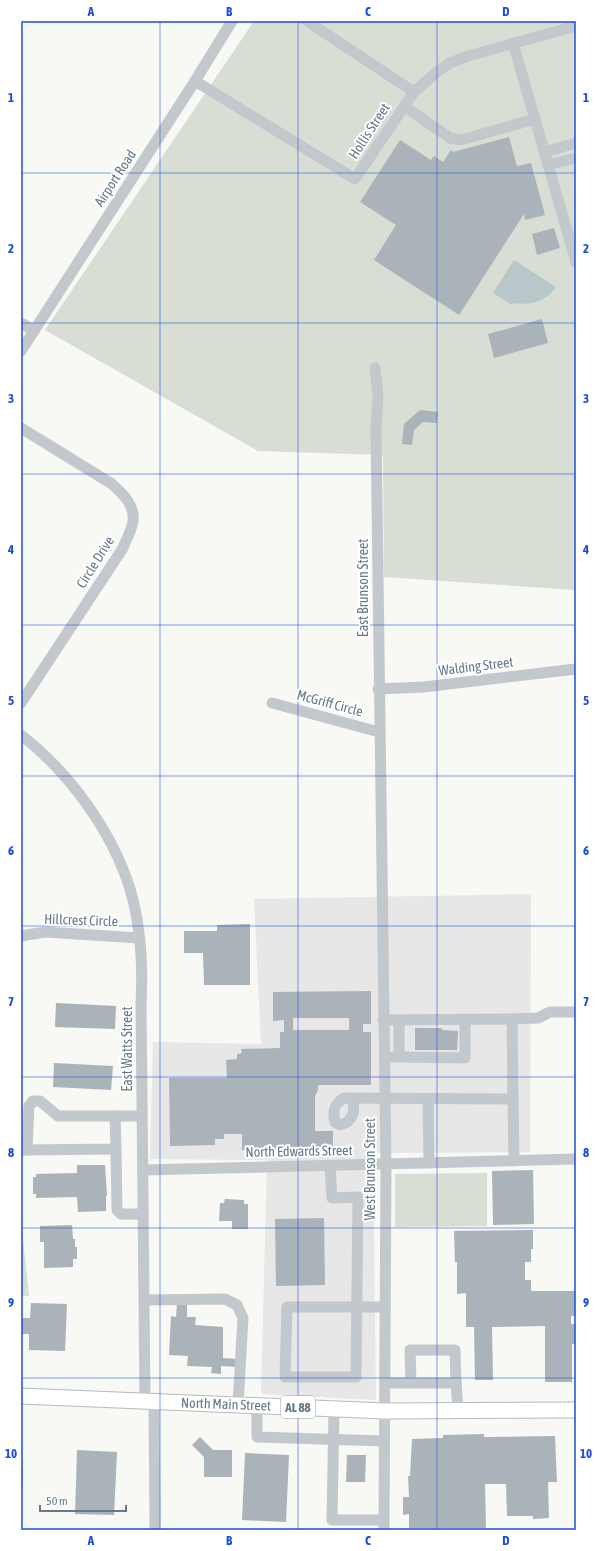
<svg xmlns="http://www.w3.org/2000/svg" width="597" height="1551" viewBox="0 0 597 1551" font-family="'Asap Condensed',sans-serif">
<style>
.built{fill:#e6e7e6}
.green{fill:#d8ded4}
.water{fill:#b9c7ca}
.building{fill:#a9b3b9;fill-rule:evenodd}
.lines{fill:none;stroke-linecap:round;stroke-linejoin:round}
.major-casing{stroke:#b4babe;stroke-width:17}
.minor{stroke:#c3c8cc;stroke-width:11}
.major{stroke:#fff;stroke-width:15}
.grid{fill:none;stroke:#1d4ed8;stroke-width:1;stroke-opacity:0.55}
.labels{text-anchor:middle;stroke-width:4;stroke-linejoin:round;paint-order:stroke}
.shield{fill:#fff;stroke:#93a1ac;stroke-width:1}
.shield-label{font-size:13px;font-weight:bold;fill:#657988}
.street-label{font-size:14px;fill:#657988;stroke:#fff}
.neatline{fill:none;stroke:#1d4ed8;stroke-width:1.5}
.grid-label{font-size:13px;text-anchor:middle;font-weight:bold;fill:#1d4ed8}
</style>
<rect width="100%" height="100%" fill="#f8f8f5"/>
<!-- built -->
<path class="built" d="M531,894L530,1152L373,1153L376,1400L261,1394L267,1160L150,1159L153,1042L261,1044L254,899Z"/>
<!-- green -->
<g class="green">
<path d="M254,21H576V590L384,577L383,455L258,451L45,330Z"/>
<path d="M487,1173V1226L395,1227V1174Z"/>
<path d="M21,1219L29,1296H21Z"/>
</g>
<!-- water -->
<path class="water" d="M514,260L556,287C546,301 532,306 514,303L512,305L493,293Z"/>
<!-- building -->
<g class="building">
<path d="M509,137L517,166L531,163L545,215L525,220L524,214L459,315L374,260L396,225L360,202L400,140L431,160L434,156L443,162L451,150L453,152Z"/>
<path d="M554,228L560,248L537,255L532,234Z"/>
<path d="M542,319L548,343L494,358L488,334Z"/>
<path d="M420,410L438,412L437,423L423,422L414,430L412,445L402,444L404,424Z"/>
<path d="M250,924V985H204L203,953H184V931H217V925Z"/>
<path d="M371,991V1024H363V1032H371V1085H318V1090L315,1096V1131H333V1149L242,1150V1134H224V1139H215V1145L170,1146L169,1078H227L226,1060L237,1059V1054L242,1053L241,1049L280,1048V1032H284V1020L273,1021V992ZM293,1018H349V1030H293Z"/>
<path d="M56,1003L116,1006L115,1029L55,1027Z"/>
<path d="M415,1028H442V1030L458,1031L457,1050H415Z"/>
<path d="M54,1063L113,1066L111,1090L53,1087Z"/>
<path d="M77,1165H105L107,1196H106V1211L78,1212L77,1197L36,1198V1194H33V1177H36V1174L77,1173Z"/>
<path d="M533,1170L534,1224L493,1225L492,1171Z"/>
<path d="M225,1199L244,1200V1204H248V1229H232V1221H219L220,1203H224Z"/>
<path d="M324,1218L325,1285L276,1286L275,1219Z"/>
<path d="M72,1225L73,1239H75V1247H77V1259H73V1267L44,1268V1242H40V1226Z"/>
<path d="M533,1230V1249H531V1262H525V1280H531V1291H576V1316H571V1324H576V1344H572V1382H545V1326L492,1327L493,1380H475L474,1327H466V1293L457,1294V1262H455L454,1231Z"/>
<path d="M31,1303L67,1304L65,1351L29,1350V1334H21V1318H30Z"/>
<path d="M177,1303H187V1317H196L195,1325L223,1327V1358L238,1359L237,1367L221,1366V1374L211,1373L212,1367L187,1366L188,1356L169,1355L171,1316L176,1317Z"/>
<path d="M484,1434V1437L555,1436L557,1482H548L549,1518L533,1519V1516H507L506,1484H485L486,1528H409V1514L403,1515V1497H409L408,1476H410L412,1439L443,1438V1435Z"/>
<path d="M200,1437L213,1450H232V1477H204V1457L192,1445Z"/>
<path d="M77,1450L117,1452L114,1515L75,1514Z"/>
<path d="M245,1453L289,1455L286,1522L242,1520Z"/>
<path d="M347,1455H366L365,1482H346Z"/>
<path d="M21,1470H23L22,1489H21Z"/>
</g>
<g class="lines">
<!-- major casing -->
<g class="major-casing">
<path id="major" d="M21,1396L385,1411L576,1410"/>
</g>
<!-- minor -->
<g class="minor">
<path d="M307,21L414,92"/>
<path d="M513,43L576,262"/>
<path d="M195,81L355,179L414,92L438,71L450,63L468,56L576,26"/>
<path d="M404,106L450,138L461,140L535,119"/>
<path d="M544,152L576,143"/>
<path d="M548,165L576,158"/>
<path d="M21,323L34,331"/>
<path d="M21,351L195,81L232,21"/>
<path d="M375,368L378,395L376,428L386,1164L384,1530"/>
<path d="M21,428L112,484C123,494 135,505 133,521C132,530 126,540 123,548L21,703"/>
<path d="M378,689L424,687L576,669"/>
<path d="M272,703L379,732"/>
<path d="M21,735C69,772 112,831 130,889C141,926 143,965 141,1003L145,1400"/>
<path d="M21,936L45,932L139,938"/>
<path d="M383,1020L512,1019"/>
<path d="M393,1057H399V1020"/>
<path d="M399,1057L465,1058V1019"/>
<path d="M352,1099C356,1110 353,1122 340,1125L335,1122C332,1111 334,1104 344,1098L513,1099L514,1161"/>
<path d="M428,1099L429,1163"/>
<path d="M513,1099L512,1019L538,1018L550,1012H576"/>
<path d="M116,1149L117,1210L121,1214H143"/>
<path d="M21,1150L116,1149L115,1116"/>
<path d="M27,1150L29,1106L33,1101H40L58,1116H142"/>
<path d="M330,1166L332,1198L358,1197L356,1377H285L287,1307H385"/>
<path d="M143,1170L576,1159"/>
<path d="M144,1300L225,1299L237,1305L243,1318L238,1404"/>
<path d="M385,1383H456L458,1410"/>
<path d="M411,1383L410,1350H455L456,1383"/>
<path d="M154,1401L155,1530"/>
<path d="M257,1405V1437L384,1441"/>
<path d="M334,1409L332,1520H384"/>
</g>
<!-- major -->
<use href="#major" class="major"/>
</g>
<!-- grid -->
<path class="grid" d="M160,21V1530M298,21V1530M437,21V1530M21,173H576M21,323H576M21,474H576M21,625H576M21,776H576M21,926H576M21,1077H576M21,1228H576M21,1378H576"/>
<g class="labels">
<!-- shield labels -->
<rect class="shield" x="281" y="1396" width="34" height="22" rx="3"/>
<g class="shield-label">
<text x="298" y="1412">AL 88</text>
</g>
<!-- street labels -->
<g class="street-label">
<text transform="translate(369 131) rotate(-57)" y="5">Hollis Street</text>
<text transform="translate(115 178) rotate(-57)" y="5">Airport Road</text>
<text transform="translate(95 562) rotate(-58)" y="5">Circle Drive</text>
<text transform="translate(363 588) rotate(-90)" y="5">East Brunson Street</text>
<text transform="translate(476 666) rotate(-7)" y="5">Walding Street</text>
<text transform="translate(330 703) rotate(15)" y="5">McGriff Circle</text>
<text transform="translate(81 920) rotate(2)" y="5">Hillcrest Circle</text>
<text transform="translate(127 1049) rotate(-90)" y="5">East Watts Street</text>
<text transform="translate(299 1151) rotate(-1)" y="5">North Edwards Street</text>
<text transform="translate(370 1169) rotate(-90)" y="5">West Brunson Street</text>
<text transform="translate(226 1404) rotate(2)" y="5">North Main Street</text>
</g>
</g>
<!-- border -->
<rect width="597" height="1551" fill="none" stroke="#ffffff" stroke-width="44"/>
<!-- scale -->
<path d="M40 1505v6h86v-6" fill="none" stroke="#657988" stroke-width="2"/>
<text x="46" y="1505" font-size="12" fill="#657988" stroke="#ffffff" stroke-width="3" paint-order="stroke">50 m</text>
<rect x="22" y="22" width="553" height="1507" class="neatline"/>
<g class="grid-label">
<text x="91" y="16">A</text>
<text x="229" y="16">B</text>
<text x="368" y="16">C</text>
<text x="506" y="16">D</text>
<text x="11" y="102">1</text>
<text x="586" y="102">1</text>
<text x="11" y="253">2</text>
<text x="586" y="253">2</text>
<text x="11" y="403">3</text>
<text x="586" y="403">3</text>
<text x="11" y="554">4</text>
<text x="586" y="554">4</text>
<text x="11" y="705">5</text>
<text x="586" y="705">5</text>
<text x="11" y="855">6</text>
<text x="586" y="855">6</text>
<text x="11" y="1006">7</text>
<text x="586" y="1006">7</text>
<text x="11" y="1157">8</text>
<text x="586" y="1157">8</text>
<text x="11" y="1307">9</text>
<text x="586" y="1307">9</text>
<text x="11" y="1458">10</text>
<text x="586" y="1458">10</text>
<text x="91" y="1545">A</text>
<text x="229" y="1545">B</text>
<text x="368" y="1545">C</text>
<text x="506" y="1545">D</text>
</g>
</svg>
